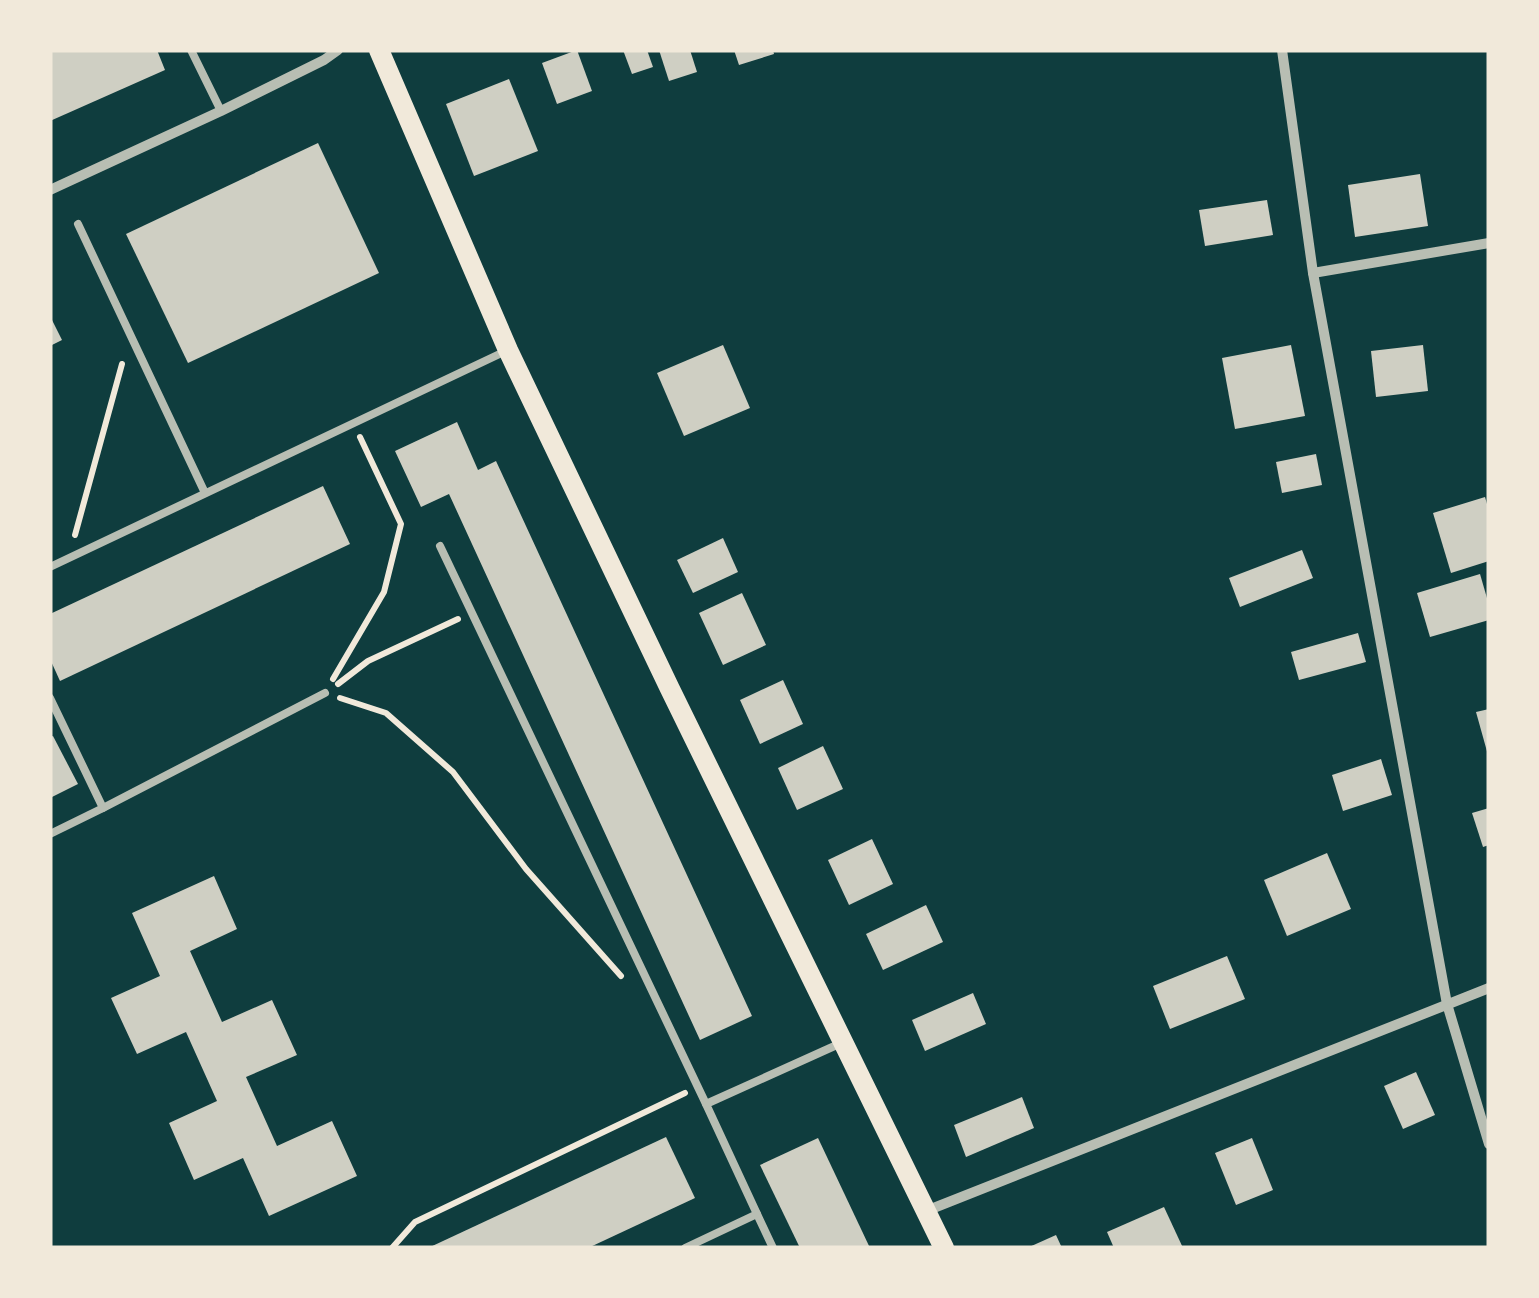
<svg xmlns="http://www.w3.org/2000/svg" width="1539" height="1298" viewBox="0 0 1539 1298" font-family="Montserrat,sans-serif">
<style>
.building{fill:#cfcfc3}
.lines{fill:none;stroke-linecap:round;stroke-linejoin:round}
.path{stroke:#f1e9da;stroke-width:6}
.service{stroke:#b8beb3;stroke-width:8}
.minor{stroke:#b8beb3;stroke-width:10}
.secondary{stroke:#f1e9da;stroke-width:20}
</style>
<rect width="100%" height="100%" fill="#0f3d3e"/>
<!-- building -->
<g class="building">
<path d="M50,50H157L165,70L50,121Z"/>
<path d="M577,50L592,91L557,104L542,63Z"/>
<path d="M623,50H647L653,67L632,74Z"/>
<path d="M659,50H690L697,72L669,81Z"/>
<path d="M734,50H773L774,54L739,65Z"/>
<path d="M509,79L538,151L474,176L446,104Z"/>
<path d="M318,143L379,273L188,363L126,234Z"/>
<path d="M1420,174L1428,226L1355,237L1348,185Z"/>
<path d="M1267,200L1273,235L1205,246L1199,210Z"/>
<path d="M50,316L62,340L50,346Z"/>
<path d="M723,345L750,408L684,436L657,373Z"/>
<path d="M1291,345L1305,416L1235,429L1222,358Z"/>
<path d="M1423,345L1428,391L1376,397L1371,351Z"/>
<path d="M457,422L478,470L496,461L752,1016L700,1040L449,494L421,507L395,451Z"/>
<path d="M1316,454L1322,485L1282,493L1276,462Z"/>
<path d="M323,486L350,544L60,681L50,659V614Z"/>
<path d="M1485,497L1489,511V561L1451,573L1433,513Z"/>
<path d="M723,538L738,572L693,593L677,560Z"/>
<path d="M1302,550L1313,578L1240,607L1229,578Z"/>
<path d="M1480,574L1489,605V620L1430,637L1417,593Z"/>
<path d="M742,593L766,645L723,665L699,613Z"/>
<path d="M1358,633L1366,662L1299,680L1291,652Z"/>
<path d="M783,680L803,724L760,744L740,700Z"/>
<path d="M1489,709V755H1488L1476,712Z"/>
<path d="M53,736L78,784L50,798V737Z"/>
<path d="M823,746L843,789L797,810L778,768Z"/>
<path d="M1381,759L1392,795L1343,811L1332,775Z"/>
<path d="M1489,808V845L1483,847L1472,813Z"/>
<path d="M872,839L893,884L849,905L828,860Z"/>
<path d="M1327,853L1351,909L1287,936L1264,880Z"/>
<path d="M214,876L237,929L190,951L222,1022L272,1000L297,1055L246,1077L277,1146L332,1121L357,1176L269,1216L243,1158L194,1180L169,1123L217,1101L186,1032L137,1054L111,998L160,976L132,913Z"/>
<path d="M926,905L943,942L883,970L866,934Z"/>
<path d="M1227,956L1245,999L1170,1029L1153,986Z"/>
<path d="M973,993L986,1024L925,1051L912,1020Z"/>
<path d="M1416,1072L1435,1115L1403,1129L1384,1086Z"/>
<path d="M1022,1097L1034,1128L966,1157L954,1125Z"/>
<path d="M666,1137L695,1198L588,1248H428Z"/>
<path d="M818,1138L870,1248H800L760,1165Z"/>
<path d="M1252,1138L1273,1190L1236,1205L1215,1153Z"/>
<path d="M1164,1207L1183,1248H1114L1107,1232Z"/>
<path d="M1056,1235L1062,1248H1027Z"/>
</g>
<g class="lines">
<!-- path -->
<g class="path">
<path d="M75,535L122,364"/>
<path d="M333,679L384,592L401,524L360,437"/>
<path d="M338,684L368,661L458,619"/>
<path d="M340,698L386,713L453,772L526,869L621,976"/>
<path d="M392,1248L415,1222L685,1093"/>
</g>
<!-- service -->
<g class="service">
<path d="M191,50L221,111"/>
<path d="M78,224L205,493"/>
<path d="M440,546L706,1104"/>
<path d="M50,567L508,350"/>
<path d="M50,698L103,808L50,834"/>
<path d="M103,808L325,693"/>
<path d="M757,1214L706,1104L839,1044"/>
<path d="M685,1248L757,1214L773,1248"/>
</g>
<!-- minor -->
<g class="minor">
<path d="M1282,50L1313,273L1447,1004L1489,1144"/>
<path d="M50,190L221,111L324,60L338,50"/>
<path d="M1313,273L1489,243"/>
<path d="M926,1211L1489,988"/>
</g>
<!-- secondary -->
<path class="secondary" d="M379,50L508,350L670,689L944,1248"/>
</g>
<!-- border -->
<rect width="1539" height="1298" fill="none" stroke="#f1e9da" stroke-width="105"/>
</svg>
